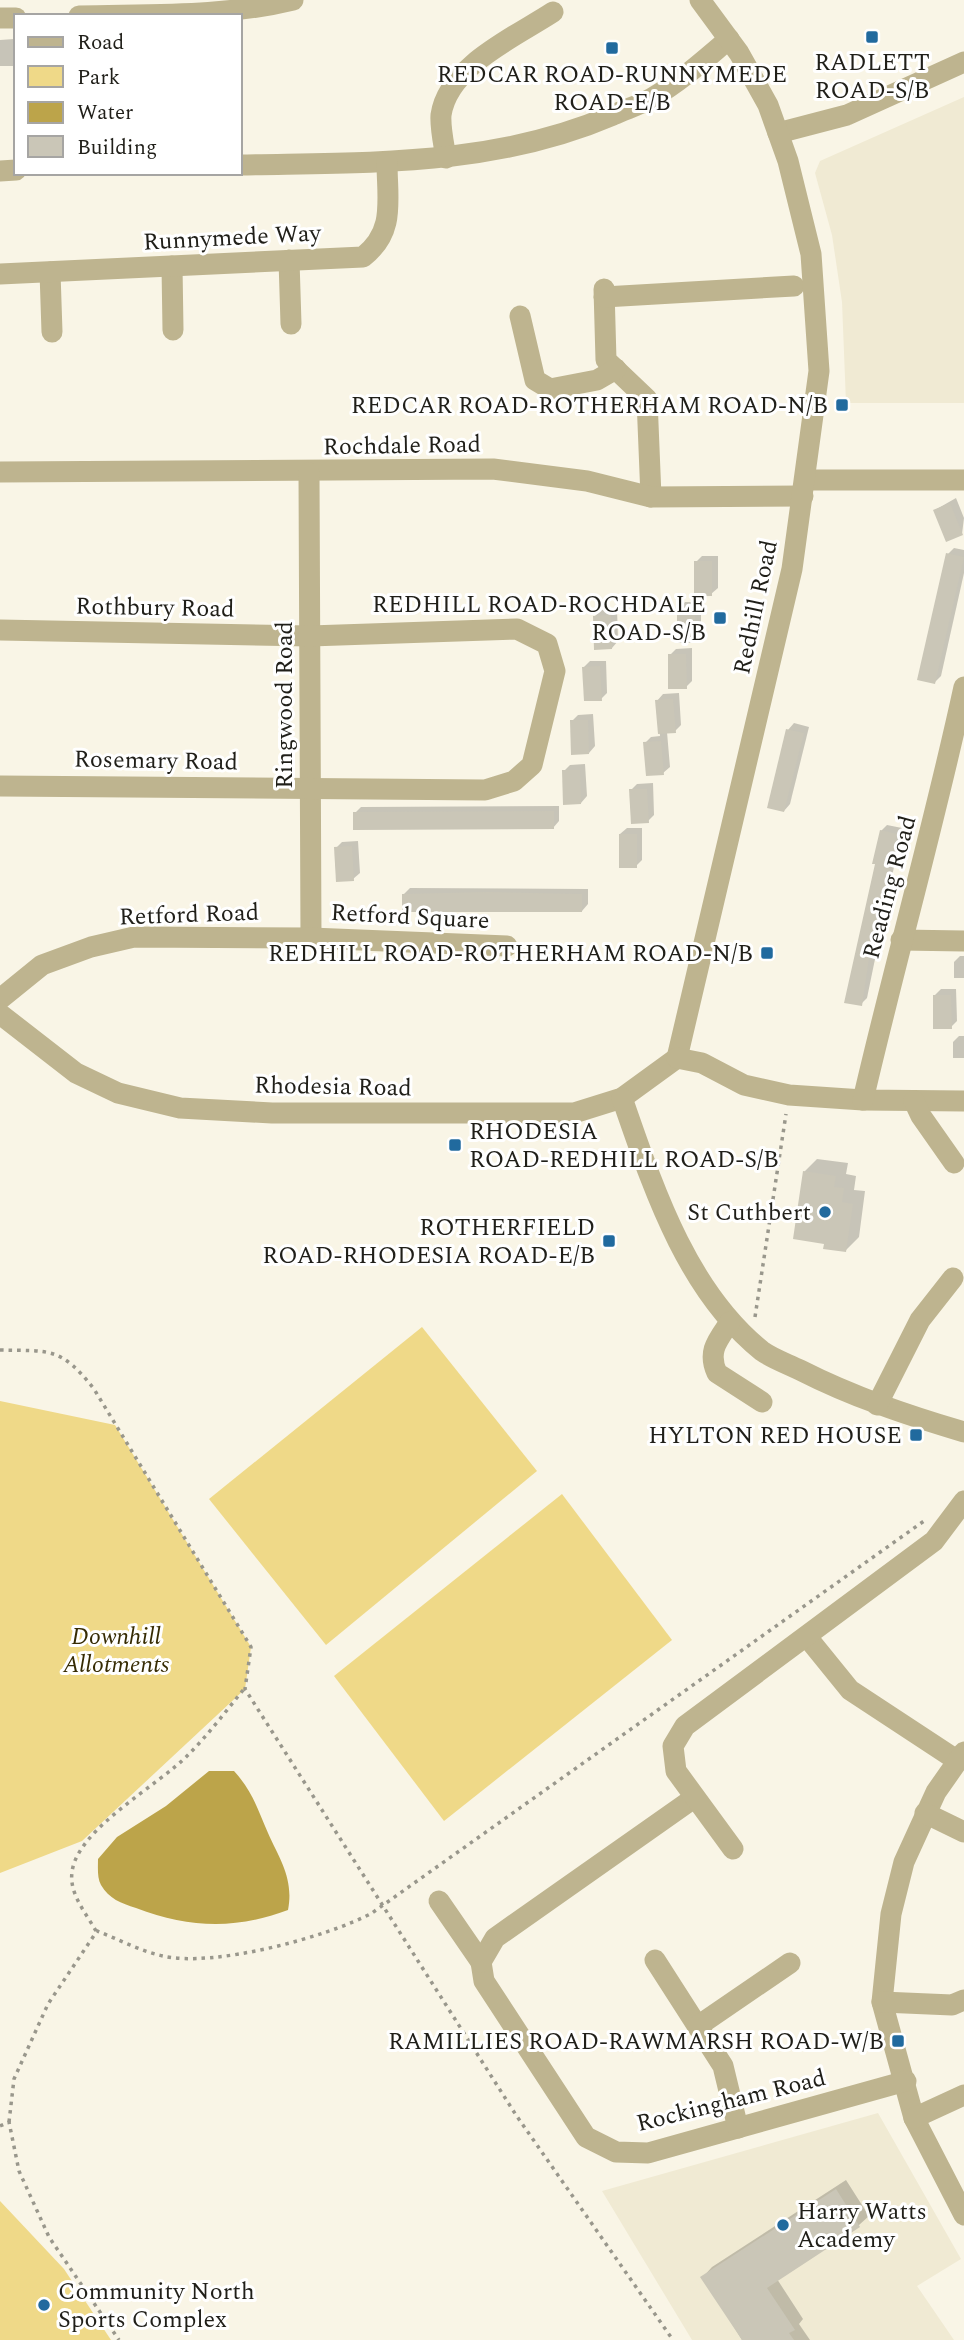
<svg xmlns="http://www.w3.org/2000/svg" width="964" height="2340" viewBox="0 0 964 2340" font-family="Spectral,serif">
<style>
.built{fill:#f0ead3}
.green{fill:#efd988}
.water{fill:#bca44a}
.shadow{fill:#0003}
.building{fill:#cac6b7}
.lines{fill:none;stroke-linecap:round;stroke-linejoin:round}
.path{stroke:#99978c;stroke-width:3.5;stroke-dasharray:3.5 5;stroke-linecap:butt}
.minor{stroke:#beb48f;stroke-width:21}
.poi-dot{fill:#216a9e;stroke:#fff;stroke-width:2.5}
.labels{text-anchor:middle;stroke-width:6;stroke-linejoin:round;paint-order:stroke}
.poi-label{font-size:24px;fill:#201f19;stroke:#fff;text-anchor:end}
.street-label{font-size:24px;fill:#201f19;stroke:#fff}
.park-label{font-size:24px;font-style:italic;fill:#362b03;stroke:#fff}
</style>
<rect width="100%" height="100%" fill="#f9f5e6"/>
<!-- built -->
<g class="built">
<path d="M964,97V403H846L842,302L832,235L815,173L820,161Z"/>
<path d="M878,2113L961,2259L917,2286L954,2340H692L602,2191Z"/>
</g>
<!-- green -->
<g class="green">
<path d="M422,1327L537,1471L326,1645L209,1499Z"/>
<path d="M0,1401L115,1425L251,1647L245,1689L82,1841L0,1873Z"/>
<path d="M562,1494L672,1640L444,1821L334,1676Z"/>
<path d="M0,2201L64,2269L111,2340H0Z"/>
</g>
<!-- water -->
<path class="water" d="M209,1771H234C253,1792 257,1808 268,1833C280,1860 294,1879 288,1910C235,1930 189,1928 136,1908C121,1903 109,1899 101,1885C97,1878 98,1867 98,1859L117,1837L166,1806Z"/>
<!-- shadow -->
<g class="shadow">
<path d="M14,39L16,66H0V40Z"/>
<path d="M956,498L964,518L962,534L935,510Z"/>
<path d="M954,548L964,550V573L941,676L935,682L948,554Z"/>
<path d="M702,556H718V588L711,594L696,562Z"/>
<path d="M685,602H701V635L695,641L679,609Z"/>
<path d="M617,609L618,641L612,648L595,616L601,610Z"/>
<path d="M692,648V681L686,687L670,655L676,649Z"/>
<path d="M590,661H606L607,693L601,699L584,667Z"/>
<path d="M679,693L681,725L675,731L667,732L670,767L663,773L645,743L651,737L660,736L657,701L663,694Z"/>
<path d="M593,714L595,746L589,753L572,721L578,715Z"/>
<path d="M794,723L809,727L790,804L784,811L788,730Z"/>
<path d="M585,764L587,796L581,803L564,771L570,765Z"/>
<path d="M653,783L654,815L648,821L631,790L637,784Z"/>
<path d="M559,806V821L553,828L355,813L361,807Z"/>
<path d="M887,825L902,828L867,998L861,1004L881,831Z"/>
<path d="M627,828H642V860L636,866L620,834Z"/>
<path d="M358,841L360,873L353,879L336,848L342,842Z"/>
<path d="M410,888L588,889V904L582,911L404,894Z"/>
<path d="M960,956H964V978H954V962Z"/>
<path d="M941,989H956L957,1021L951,1027L934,996Z"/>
<path d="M959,1036H964V1058H953V1042Z"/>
<path d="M817,1159L848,1163L846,1174L856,1176L854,1190L865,1191L859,1237L846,1250L804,1172Z"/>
<path d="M846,2180L869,2216L859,2225L777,2279L803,2319L799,2324L810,2340H742L703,2277L712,2267Z"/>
</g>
<!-- building -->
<g class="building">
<path d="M950,503L963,535L946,542L933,510Z"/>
<path d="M946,553L964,557L935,684L917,680Z"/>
<rect x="694" y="561" width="18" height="35"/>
<rect x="677" y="608" width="18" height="35"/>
<path d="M611,615L612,649L594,650L593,616Z"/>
<path d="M668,654H686L687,689H668Z"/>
<path d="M600,666L602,701H584L582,667Z"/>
<path d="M673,699L676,733L658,734L655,700Z"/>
<path d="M570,720H588L589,754L571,755Z"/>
<path d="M786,729L804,733L784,812L767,808Z"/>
<path d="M661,741L664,775L646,776L643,742Z"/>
<path d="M562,770H580L581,804L563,805Z"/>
<path d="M629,789H647L649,823L631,824Z"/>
<path d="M554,811V829L353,830V812Z"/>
<path d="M880,830L897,834L887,880H890L883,914L880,913L872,958H869L862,1006L844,1003L875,864H872Z"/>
<rect x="619" y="834" width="18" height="34"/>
<path d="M352,846L354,881L336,882L334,847Z"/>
<path d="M487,892L582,894V912H402V894Z"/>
<path d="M933,995H951L952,1029H933Z"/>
<path d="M803,1171L836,1176L834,1187L844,1188L842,1202L853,1204L846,1252L823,1249L824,1244L793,1239Z"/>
<path d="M836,2189L860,2227L767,2288L795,2330L789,2333L794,2340H742L700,2277Z"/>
</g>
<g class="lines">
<!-- path -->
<g class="path">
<path d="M755,1317L786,1114"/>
<path d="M0,1350C51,1351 61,1347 94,1389L251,1647L245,1689L516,2115L673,2340"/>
<path d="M96,1931C86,1913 69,1894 72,1872C77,1829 159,1785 188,1755C208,1735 226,1711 244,1689"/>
<path d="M9,2122L14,2079L48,2004L97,1931C118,1939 140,1951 163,1956C212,1968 328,1937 372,1913L924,1521"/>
<path d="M0,2126L9,2122L19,2171L49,2237L119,2340"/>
</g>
<!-- minor -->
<g class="minor">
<path d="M79,16C150,14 224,17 293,0"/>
<path d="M0,18H16"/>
<path d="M778,133L847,115L964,62"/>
<path d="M446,158C444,145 440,128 441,115C448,66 515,37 553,12"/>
<path d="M240,165C369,162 492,167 613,115C626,109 640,105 652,98C680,82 704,60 729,39"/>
<path d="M0,171L16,170"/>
<path d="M289,260L291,324"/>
<path d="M172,266L173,330"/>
<path d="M50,272L52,332"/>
<path d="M0,274L363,257C396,231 387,200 387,162"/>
<path d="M604,289L606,360L647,399L651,497"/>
<path d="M604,297L794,286"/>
<path d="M520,316L535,380L550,389L597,380L616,369"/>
<path d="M0,472L493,469L587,481L651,497L803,496"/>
<path d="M309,473L311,938"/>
<path d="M805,480H964"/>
<path d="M0,630L310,636L517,629L547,644L555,671L532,765L514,781L485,790L0,786"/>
<path d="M901,940L964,941"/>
<path d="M0,999L42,965L91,947L134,937L311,938L507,946"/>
<path d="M0,1014L76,1073L118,1093L180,1108L272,1113H574L622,1098L677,1058"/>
<path d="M677,1058L792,569L819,371L811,254L788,161L768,105L739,53L700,0"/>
<path d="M677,1058L702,1063L744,1085L789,1095L863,1100L964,1101"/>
<path d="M622,1098C653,1187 686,1290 762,1351C773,1359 788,1364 800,1370C853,1397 907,1415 964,1432"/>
<path d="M863,1100C895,962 934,826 964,687"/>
<path d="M914,1101L921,1116L954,1163"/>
<path d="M730,1322C718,1340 707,1351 717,1373L762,1402"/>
<path d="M877,1405L920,1320L953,1278"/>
<path d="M807,1637L850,1690L958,1761"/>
<path d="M964,1752L936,1792L904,1862L891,1914L882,2002L914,2118L964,2215"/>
<path d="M694,1798L495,1938L481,1962L484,1981L586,2137L616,2152L648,2153L906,2081"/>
<path d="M925,1813L964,1832"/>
<path d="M733,1849L676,1771L673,1746L685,1726L934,1541L964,1501"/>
<path d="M439,1901L481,1962"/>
<path d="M655,1960L723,2066L738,2128"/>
<path d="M882,2002L952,2005L964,2000"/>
<path d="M698,2026L790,1963"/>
<path d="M914,2118L964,2095"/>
</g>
</g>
<!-- markers -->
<g class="poi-dot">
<rect x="865" y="30" width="14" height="14" rx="3.5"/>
<rect x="605" y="41" width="14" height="14" rx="3.5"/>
<rect x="835" y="398" width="14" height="14" rx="3.5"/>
<rect x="713" y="611" width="14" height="14" rx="3.5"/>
<rect x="760" y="946" width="14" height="14" rx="3.5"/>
<rect x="448" y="1138" width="14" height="14" rx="3.5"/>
<circle cx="825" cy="1212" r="7"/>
<rect x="602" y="1234" width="14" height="14" rx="3.5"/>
<rect x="909" y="1428" width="14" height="14" rx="3.5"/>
<rect x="891" y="2034" width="14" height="14" rx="3.5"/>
<circle cx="783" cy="2225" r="7"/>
<circle cx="44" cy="2305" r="7"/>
</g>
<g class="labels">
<!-- poi labels -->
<g class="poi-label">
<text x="872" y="70" text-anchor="middle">RADLETT<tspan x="872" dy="28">ROAD-S/B</tspan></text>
<text x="612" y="82" text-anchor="middle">REDCAR ROAD-RUNNYMEDE<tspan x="612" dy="28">ROAD-E/B</tspan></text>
<text x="828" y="413">REDCAR ROAD-ROTHERHAM ROAD-N/B</text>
<text x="706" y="612">REDHILL ROAD-ROCHDALE<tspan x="706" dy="28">ROAD-S/B</tspan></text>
<text x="753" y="961">REDHILL ROAD-ROTHERHAM ROAD-N/B</text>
<text x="469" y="1139" text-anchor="start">RHODESIA<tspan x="469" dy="28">ROAD-REDHILL ROAD-S/B</tspan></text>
<text x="811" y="1220">St Cuthbert</text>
<text x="595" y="1235">ROTHERFIELD<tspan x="595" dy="28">ROAD-RHODESIA ROAD-E/B</tspan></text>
<text x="902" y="1443">HYLTON RED HOUSE</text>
<text x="884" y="2049">RAMILLIES ROAD-RAWMARSH ROAD-W/B</text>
<text x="797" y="2219" text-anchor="start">Harry Watts<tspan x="797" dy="28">Academy</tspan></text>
<text x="58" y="2299" text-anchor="start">Community North<tspan x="58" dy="28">Sports Complex</tspan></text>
</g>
<!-- street labels -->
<g class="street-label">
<text transform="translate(232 237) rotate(-3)" y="8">Runnymede Way</text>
<text transform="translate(402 445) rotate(-1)" y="8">Rochdale Road</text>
<text transform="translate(155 607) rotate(1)" y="8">Rothbury Road</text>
<text transform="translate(755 607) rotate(-78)" y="8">Redhill Road</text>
<text transform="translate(284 705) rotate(-90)" y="8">Ringwood Road</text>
<text transform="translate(156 760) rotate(1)" y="8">Rosemary Road</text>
<text transform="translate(889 887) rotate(-75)" y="8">Reading Road</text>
<text transform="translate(189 914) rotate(-2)" y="8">Retford Road</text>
<text transform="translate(410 916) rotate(3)" y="8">Retford Square</text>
<text transform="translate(333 1086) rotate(1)" y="8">Rhodesia Road</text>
<text transform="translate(731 2100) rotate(-14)" y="8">Rockingham Road</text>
</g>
<!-- park labels -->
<g class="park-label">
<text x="116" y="1644">Downhill<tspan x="116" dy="28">Allotments</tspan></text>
</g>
</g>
<!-- legend -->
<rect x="14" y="14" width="228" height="161" fill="#ffffff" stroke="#a6a5a3" stroke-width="2"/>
<rect x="28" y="37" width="35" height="10" fill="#beb48f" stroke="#a6a5a3" stroke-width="2"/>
<text x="77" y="49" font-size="21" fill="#201f19">Road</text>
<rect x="28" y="66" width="35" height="21" fill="#efd988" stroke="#a6a5a3" stroke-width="2"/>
<text x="77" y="84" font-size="21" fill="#201f19">Park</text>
<rect x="28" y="102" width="35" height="21" fill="#bca44a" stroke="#a6a5a3" stroke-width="2"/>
<text x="77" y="119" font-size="21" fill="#201f19">Water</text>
<rect x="28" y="136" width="35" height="21" fill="#cac6b7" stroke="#a6a5a3" stroke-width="2"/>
<text x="77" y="154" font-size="21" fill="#201f19">Building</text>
</svg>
